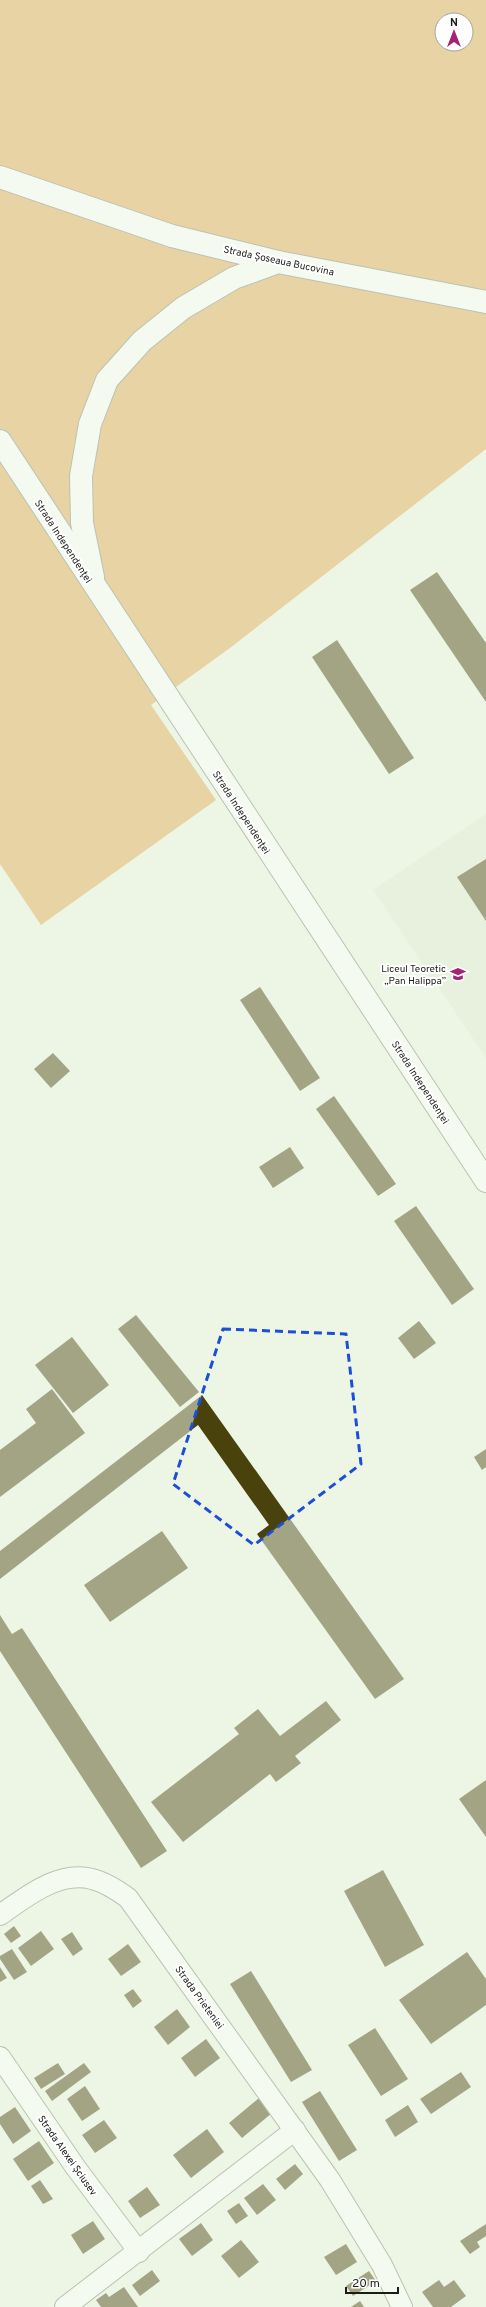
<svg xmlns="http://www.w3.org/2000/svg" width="486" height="2307" viewBox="0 0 486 2307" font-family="Overpass,sans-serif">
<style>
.built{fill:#e0ecd5}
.forest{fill:#e2a858;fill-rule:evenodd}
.building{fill:#49420c}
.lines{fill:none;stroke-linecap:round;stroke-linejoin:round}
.street-casing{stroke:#7d8576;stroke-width:22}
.secondary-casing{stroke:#7d8576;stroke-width:24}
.street{stroke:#fff;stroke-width:20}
.secondary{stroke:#fff;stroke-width:22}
.marked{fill:none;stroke:#1d4ed8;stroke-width:3;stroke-dasharray:8 5;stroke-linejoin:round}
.labels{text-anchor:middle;stroke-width:4;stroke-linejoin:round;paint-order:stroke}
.street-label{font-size:10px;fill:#1b1e18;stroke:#fff}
.poi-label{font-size:10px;fill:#1b1e18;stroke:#fff;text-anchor:end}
</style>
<rect width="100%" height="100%" fill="#edf6e5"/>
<!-- built -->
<path class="built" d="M486,814V1058L373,890Z"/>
<!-- forest -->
<path class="forest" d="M0,0H486V449L230,648L151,705L216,800L41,925L0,864ZM442,20H466V44H442Z"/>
<!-- building -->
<g class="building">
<path d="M437,572L486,643V702L410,590Z"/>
<path d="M337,640L414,758L389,774L312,657Z"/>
<path d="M486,859V921L457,877Z"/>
<path d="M260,987L320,1078L300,1091L240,1000Z"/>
<path d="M53,1053L70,1071L51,1088L34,1069Z"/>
<path d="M334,1096L396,1184L378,1196L316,1109Z"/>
<path d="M290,1147L304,1168L273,1188L259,1167Z"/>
<path d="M416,1206L474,1289L452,1305L394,1221Z"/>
<path d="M136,1315L199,1392L180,1407L118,1329Z"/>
<path d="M419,1321L436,1343L414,1359L398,1338Z"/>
<path d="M72,1337L109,1385L73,1413L35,1365Z"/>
<path d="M52,1389L85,1433L0,1497V1450L36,1423L26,1409Z"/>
<path d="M202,1395L404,1679L375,1699L257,1534L269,1525L198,1425L0,1579V1551Z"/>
<path d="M486,1449V1467L482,1470L474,1457Z"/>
<path d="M162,1531L188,1568L110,1622L84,1585Z"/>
<path d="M0,1615L12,1634L22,1628L167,1851L141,1868L0,1651Z"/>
<path d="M326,1701L341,1720L295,1756L301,1763L276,1782L270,1774L183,1842L151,1802L239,1734L234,1728L258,1709L280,1736Z"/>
<path d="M486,1780V1837L459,1799Z"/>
<path d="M383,1870L424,1945L385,1967L344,1891Z"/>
<path d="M14,1926L21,1936L11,1943L4,1934Z"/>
<path d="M41,1931L54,1949L31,1966L18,1948Z"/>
<path d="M72,1932L83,1949L73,1956L61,1939Z"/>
<path d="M128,1944L141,1962L121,1976L108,1959Z"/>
<path d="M12,1949L27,1972L14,1980L0,1959V1956Z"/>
<path d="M467,1952L486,1979V2005L431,2044L399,2000Z"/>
<path d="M0,1967L7,1978L0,1982Z"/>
<path d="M251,1971L312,2070L291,2082L230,1984Z"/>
<path d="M133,1989L142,2001L133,2008L124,1995Z"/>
<path d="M177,2009L190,2027L168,2045L154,2027Z"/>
<path d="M375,2028L408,2079L381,2096L348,2045Z"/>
<path d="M206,2039L220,2058L195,2077L181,2058Z"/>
<path d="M58,2063L65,2074L41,2089L34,2078Z"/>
<path d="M84,2063L91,2072L52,2101L45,2091Z"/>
<path d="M461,2072L471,2087L431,2114L420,2099Z"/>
<path d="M85,2086L100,2109L82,2121L67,2099Z"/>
<path d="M320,2091L357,2150L339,2161L302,2102Z"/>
<path d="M259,2098L272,2113L242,2138L229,2123Z"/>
<path d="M408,2105L418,2122L395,2137L385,2120Z"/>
<path d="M15,2107L31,2131L13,2144L0,2124V2117Z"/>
<path d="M104,2120L117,2138L95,2153L82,2135Z"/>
<path d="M207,2129L224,2152L191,2178L173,2155Z"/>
<path d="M39,2141L54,2163L28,2181L13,2159Z"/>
<path d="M295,2164L303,2174L285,2190L276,2179Z"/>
<path d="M40,2180L53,2199L43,2204L31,2186Z"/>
<path d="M263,2184L276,2200L257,2215L244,2198Z"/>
<path d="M147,2187L160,2205L140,2218L128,2201Z"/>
<path d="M239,2203L248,2216L236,2224L227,2211Z"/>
<path d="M93,2221L105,2239L83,2254L71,2235Z"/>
<path d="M201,2223L213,2240L192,2256L179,2239Z"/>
<path d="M486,2224V2236L477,2242L480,2247L470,2254L460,2241Z"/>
<path d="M241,2240L259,2262L239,2278L221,2256Z"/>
<path d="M346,2244L357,2262L336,2275L324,2257Z"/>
<path d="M152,2270L160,2281L140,2296L132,2285Z"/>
<path d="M369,2271L376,2281L353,2296L346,2286Z"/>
<path d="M439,2280L444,2287L454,2280L466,2296L451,2307H433L422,2292Z"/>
<path d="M124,2287L138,2307H101L96,2300L106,2293L109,2297Z"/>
<path d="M360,2301L364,2307H351Z"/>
</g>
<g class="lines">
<!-- street casing -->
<g class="street-casing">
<g id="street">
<path d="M0,1915C26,1897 59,1870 92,1879C105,1882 117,1890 128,1898L330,2180L382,2265L402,2307"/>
<path d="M0,2057L76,2168L139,2252"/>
<path d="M65,2307L295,2130"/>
</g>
</g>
<!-- secondary casing -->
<g class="secondary-casing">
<g id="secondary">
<path d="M0,177L172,236L278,262L486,302"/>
<path d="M0,441L486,1181"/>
<path d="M93,577L82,523L81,476L90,424L107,380L142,341L183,308L234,278L278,262"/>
</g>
</g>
<!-- street -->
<use href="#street" class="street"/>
<!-- secondary -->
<use href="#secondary" class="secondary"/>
</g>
<!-- marked area -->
<path d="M0 0H486V2307H0ZM223,1329L346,1334L361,1464L254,1545L173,1484Z" fill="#edf6e5" fill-opacity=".55" fill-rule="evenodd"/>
<path class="marked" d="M223,1329L346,1334L361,1464L254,1545L173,1484Z"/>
<!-- icons -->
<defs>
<g id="school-bare" transform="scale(1.2)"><path d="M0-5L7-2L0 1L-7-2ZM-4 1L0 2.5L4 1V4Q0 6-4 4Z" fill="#a42372" stroke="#fff" stroke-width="2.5" paint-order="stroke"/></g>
</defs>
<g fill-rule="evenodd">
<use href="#school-bare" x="458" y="974"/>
</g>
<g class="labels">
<!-- street labels -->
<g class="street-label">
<text transform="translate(279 260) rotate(12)" y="4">Strada Șoseaua Bucovina</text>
<text transform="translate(64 541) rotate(57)" y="4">Strada Independenței</text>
<text transform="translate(242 812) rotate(57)" y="4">Strada Independenței</text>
<text transform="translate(421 1082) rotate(57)" y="4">Strada Independenței</text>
<text transform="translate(200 1997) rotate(54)" y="4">Strada Prieteniei</text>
<text transform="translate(68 2155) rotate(55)" y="4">Strada Alexei Șciusev</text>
</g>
<!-- poi labels -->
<g class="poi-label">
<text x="446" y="972">Liceul Teoretic<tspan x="446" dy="12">„Pan Halippa”</tspan></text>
</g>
</g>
<!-- north arrow -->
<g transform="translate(454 32)"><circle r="19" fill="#ffffff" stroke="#a4a5a3"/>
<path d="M0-3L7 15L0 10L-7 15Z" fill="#a42372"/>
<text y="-6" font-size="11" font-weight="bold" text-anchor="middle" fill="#1b1e18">N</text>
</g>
<!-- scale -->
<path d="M346 2287v6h52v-6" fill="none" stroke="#1b1e18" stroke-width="2"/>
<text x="352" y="2287" font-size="12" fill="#1b1e18" stroke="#ffffff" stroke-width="3" paint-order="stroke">20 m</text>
</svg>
